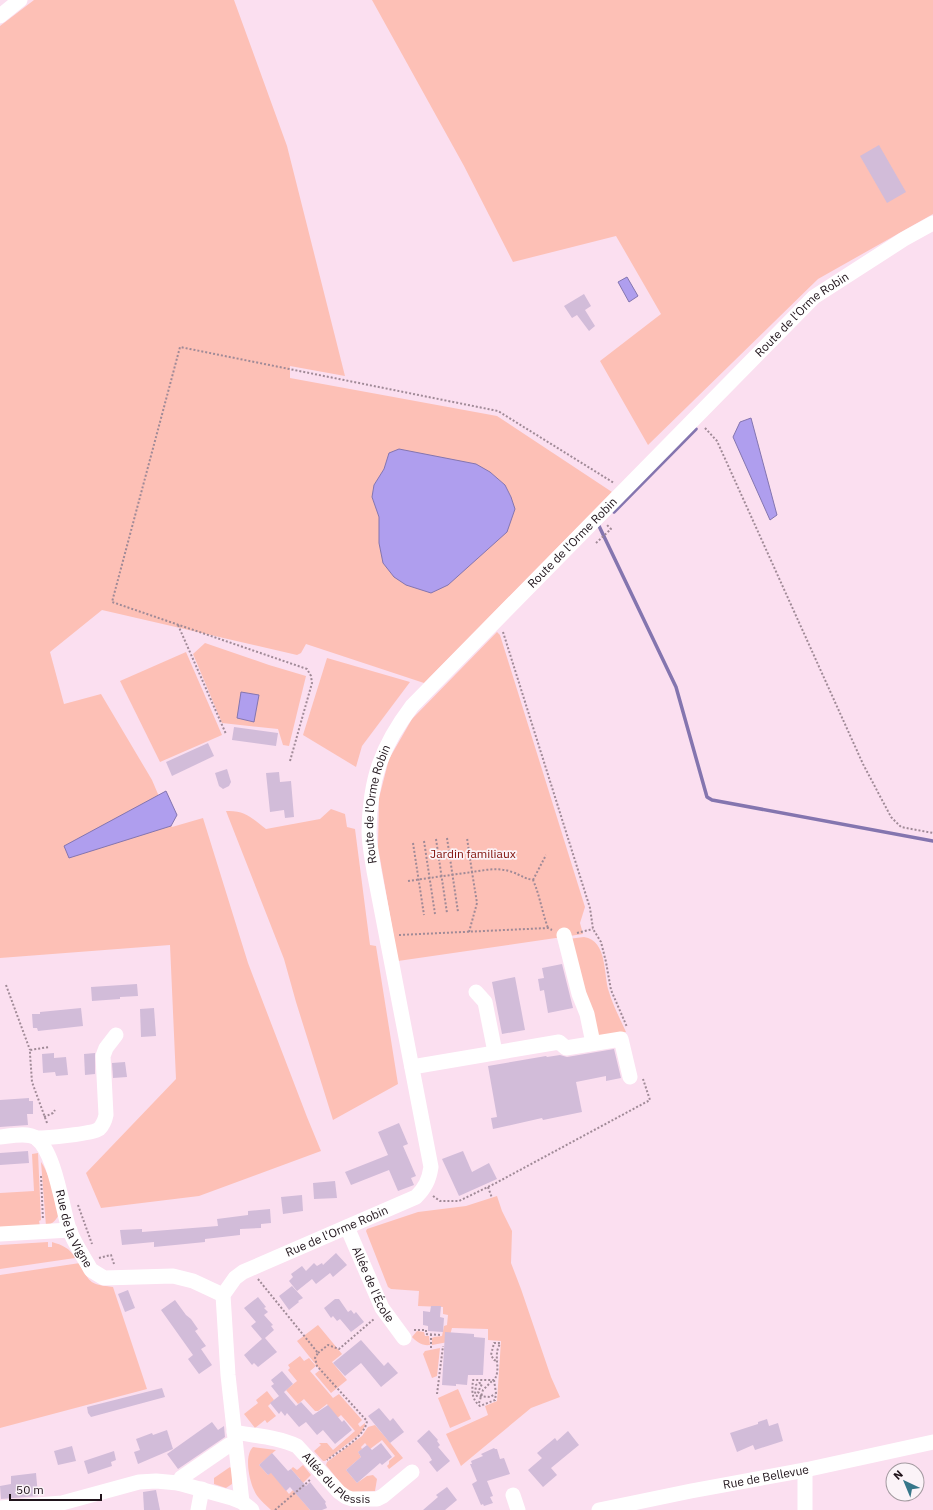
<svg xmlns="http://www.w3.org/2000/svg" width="933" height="1510" viewBox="0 0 933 1510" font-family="'IBM Plex Sans',sans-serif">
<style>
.green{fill:#fdc0b6;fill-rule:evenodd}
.water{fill:#af9eee;stroke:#8475af}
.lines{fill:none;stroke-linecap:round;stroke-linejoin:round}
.stream{stroke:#8475af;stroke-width:3.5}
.building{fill:#d2bcd9}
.path{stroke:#a08a97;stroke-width:2;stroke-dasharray:2 2;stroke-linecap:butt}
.minor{stroke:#fff;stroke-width:15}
.labels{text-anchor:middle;stroke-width:3.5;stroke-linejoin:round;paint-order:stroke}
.street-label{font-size:12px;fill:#20141b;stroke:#fbf3f8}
.park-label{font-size:12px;fill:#7e0e07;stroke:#fbf3f8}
</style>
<rect width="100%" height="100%" fill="#fbdff0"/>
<!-- green -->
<g class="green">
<path d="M34,0H234L287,146L345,376L290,366V378L497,416L612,492L424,683L306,644L301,653L297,655L102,610L50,652L64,704L101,694L152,780L172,827L203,818L248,963L307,1117L321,1151L199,1196L101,1208L86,1173L176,1079L170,945L0,958V26ZM389,453L490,472L505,485L511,497L379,543V517L372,497L374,485L384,469Z"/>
<path d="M372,0H933V214L818,279L648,445L600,361L661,314L616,236L513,262L464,166Z"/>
<path d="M497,632L500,635L585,907L580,923L583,934L398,961L378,847L379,798L389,759L412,719Z"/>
<path d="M205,643L269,665L306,676L289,746L283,745L278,729L222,723L193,654Z"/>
<path d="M186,652L222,735L160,762L120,681Z"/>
<path d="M327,658L410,682L362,746L356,767L303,735Z"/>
<path d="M331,809L345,814L347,827L355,829L370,945L376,946L398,1084L333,1120L296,1002L284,959L226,811C245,810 252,818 266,829L320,819Z"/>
<path d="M584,937C608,941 603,974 609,992C613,1005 620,1019 626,1032L595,1036L568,939Z"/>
<path d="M38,1153L41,1220L39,1221L40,1226L0,1228V1193L34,1191L32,1154Z"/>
<path d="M41,1162C47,1169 61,1208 58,1216C55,1222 51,1224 46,1226Z"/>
<path d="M497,1196L502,1211L512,1231L511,1263L521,1289L551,1377L560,1397L531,1408L461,1466L446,1434L488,1415L485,1406L497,1401L501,1341L488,1340V1329L452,1328L448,1342L432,1345V1338L434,1337L442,1336L444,1326L447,1325L448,1315L443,1314V1307L418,1306L419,1291L391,1289L388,1287L366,1231L367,1229L418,1212L466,1206Z"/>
<path d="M48,1242V1247H52V1242C62,1245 70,1248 75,1258L0,1269V1245Z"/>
<path d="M80,1263C90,1284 90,1284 113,1287L147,1389L0,1428V1275Z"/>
<path d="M318,1325L342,1354L332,1362L347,1380L331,1393L315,1374L320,1370L297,1341Z"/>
<path d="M417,1331L424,1332L425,1336H429L430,1345C422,1346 417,1342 412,1337Z"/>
<path d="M440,1348L437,1376L432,1378L423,1354L425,1351Z"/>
<path d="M300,1356L304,1361L309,1358L316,1366L310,1371L333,1398L339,1394L362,1420L358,1424L360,1427L365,1423V1426L360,1434L325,1461H323L314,1451L321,1445L319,1443H327L333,1450L355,1431L341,1415L336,1419L327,1404L318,1411H315L304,1399L298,1404L286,1390L297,1381L288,1370L290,1368L288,1365Z"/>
<path d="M458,1389L471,1419L450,1428L438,1398Z"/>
<path d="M267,1391L274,1400L268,1406L276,1416L267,1423L265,1420L255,1428L244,1414L258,1403L256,1400Z"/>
<path d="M375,1425L403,1458L389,1469L387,1466L389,1464V1461L395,1456L382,1440L370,1449L365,1443L361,1447L362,1449L358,1452L361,1457L346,1470L357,1483L367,1476L373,1475L377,1479L375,1491L352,1492L347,1491L326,1465L327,1462L362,1436L368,1427Z"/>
<path d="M253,1447L276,1450L259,1465L268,1475L271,1472L289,1494L293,1490L310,1510H271C265,1504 257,1498 254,1490C249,1479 244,1456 253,1447Z"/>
<path d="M303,1465L311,1475L303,1483L296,1482L300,1479L291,1469L293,1467L297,1470Z"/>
<path d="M230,1467L232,1469V1484L226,1488L214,1484V1478Z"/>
</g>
<!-- water -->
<g class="water">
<path d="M627,277L638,296L629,302L618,282Z"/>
<path d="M751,418L777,515L770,520L733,437L740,422Z"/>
<path d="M399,449L476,464L490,472L505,485L511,497L515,509L507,532L448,585L431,593L406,585L394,577L383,563L379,543V517L372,497L374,485L384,469L389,453Z"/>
<path d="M241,692L259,695L254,722L237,718Z"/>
<path d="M166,791L177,815L171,826L69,858L64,846Z"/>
</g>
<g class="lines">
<!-- stream -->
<g class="stream">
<path d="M614,512L696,429"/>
<path d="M599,526L676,687L707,797L712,800L933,841"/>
</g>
</g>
<!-- building -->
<g class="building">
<path d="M879,145L906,192L887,203L860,156Z"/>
<path d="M584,294L591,306L585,310L595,326L589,331L577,315L572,318L564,306Z"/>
<path d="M234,727L278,733L276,746L232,740Z"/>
<path d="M208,743L214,756L172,776L166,762Z"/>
<path d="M227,769L231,782L229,786L223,789L219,786L215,773Z"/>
<path d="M279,772L280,782L291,781L294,817L285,818L284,810L270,812L266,773Z"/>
<path d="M562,964L573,1008L548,1013L544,990L540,991L538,979L544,978L542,968Z"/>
<path d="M515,977L525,1030L502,1034L492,982Z"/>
<path d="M137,984L138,996L120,997V999L92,1001L91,987Z"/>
<path d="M81,1008L83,1026L38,1031L37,1028H33L32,1014H40V1012Z"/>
<path d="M154,1008L156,1036L141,1037L140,1009Z"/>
<path d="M614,1049L621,1078L606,1081V1076L576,1082L582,1112L543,1120L542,1118L493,1129L491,1118L497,1117L488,1066L546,1056L547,1057L560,1055L567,1057Z"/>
<path d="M54,1053V1058L66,1057L68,1075L56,1076L55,1072L43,1073L42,1054Z"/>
<path d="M95,1053V1074L85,1075L84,1054Z"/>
<path d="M125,1062L127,1077L113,1078L112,1063Z"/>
<path d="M29,1098V1101H33V1114H27L28,1125L0,1127V1100Z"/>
<path d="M399,1123L408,1144L403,1146L416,1176L411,1178L414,1185L398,1191L389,1170L351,1185L345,1172L388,1155L378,1132Z"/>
<path d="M28,1151L29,1163L0,1165V1153Z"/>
<path d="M463,1151L472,1172L489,1163L497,1179L459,1196L442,1159Z"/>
<path d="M335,1181L337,1198L314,1199L313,1183Z"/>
<path d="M302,1195L303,1211L283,1214L281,1197Z"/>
<path d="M270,1209L271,1223L261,1224V1228L240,1229V1235L205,1239V1242L175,1245L154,1247V1242L122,1245L120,1230L142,1229V1232L218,1226L217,1219L248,1215V1211Z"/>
<path d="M336,1253L347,1265L333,1277L330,1273L316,1284L312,1279L297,1291L289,1281L293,1277L291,1274L302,1266L306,1271L314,1263L317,1266L322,1263L323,1265Z"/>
<path d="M292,1286L303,1298L298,1301L299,1302L289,1310L279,1296Z"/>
<path d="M128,1290L135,1308L125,1312L118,1294Z"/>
<path d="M258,1297L266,1307L264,1308L268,1312L264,1315L273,1325L271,1326L274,1330L265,1338L277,1352L258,1367L254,1363L252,1365L244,1355L262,1339L251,1326L256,1322L244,1308Z"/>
<path d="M335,1299H339L348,1312L351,1310L354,1314L356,1312L364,1322L351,1332L340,1319L337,1321L333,1316L331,1318L324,1308Z"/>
<path d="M175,1300L186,1315L191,1319L198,1329L195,1331L206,1346L201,1349L212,1365L199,1374L188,1359L193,1355L161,1310Z"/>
<path d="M431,1306H441L440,1317L444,1318L443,1332L428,1331V1326L423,1325V1311L430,1312Z"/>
<path d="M445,1332L474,1334V1337L485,1338L483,1375H468L467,1385L456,1384V1386L442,1385Z"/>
<path d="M361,1340L384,1366L388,1362L398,1373L381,1387L361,1363L345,1376L333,1363Z"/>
<path d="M282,1371L293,1384L284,1392L296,1406L301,1402L313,1415L328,1405L342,1422L344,1420L352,1430L335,1444L323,1430L317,1435L306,1422L299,1427L287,1413L285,1416L281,1411L279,1414L270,1403L279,1396L271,1386L274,1384L271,1380Z"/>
<path d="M162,1388L165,1397L91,1417L88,1413L87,1407Z"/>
<path d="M379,1408L390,1421L393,1418L404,1432L390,1443L368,1416Z"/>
<path d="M767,1419L769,1426L778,1423L783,1441L755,1450L753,1445L737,1452L730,1433L758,1424V1422Z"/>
<path d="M212,1422L218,1430L224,1426L225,1437L178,1469L167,1454Z"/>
<path d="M167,1430L173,1449L138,1464L134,1452L140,1450L136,1439L152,1433L153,1435Z"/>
<path d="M429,1430L438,1440L437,1441L440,1445L438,1447L450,1461L437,1472L429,1462L432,1460L429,1455L417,1441Z"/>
<path d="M568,1431L579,1445L551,1468L557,1475L543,1487L528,1470L542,1458L537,1453L555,1438L557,1441Z"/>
<path d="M381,1443L392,1457L382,1465L380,1463L357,1483L346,1470L361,1457L358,1452L367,1445L372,1450Z"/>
<path d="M72,1446L76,1461L58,1465L54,1451Z"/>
<path d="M494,1448L495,1449H497L500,1459L504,1458L510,1474L487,1481L493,1496L490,1497L493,1503L484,1506L483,1504L481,1505L472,1484L477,1481L470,1464H472L471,1461L483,1456L481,1454Z"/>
<path d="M114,1451L116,1460L111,1462L112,1466L88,1474L84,1461Z"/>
<path d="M272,1453L288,1471L291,1469L306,1486L310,1482L326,1502L325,1503L327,1508L322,1510H310L290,1487L286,1491L271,1473L268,1475L259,1465Z"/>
<path d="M36,1473L38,1496L1,1499L0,1486L11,1484V1476Z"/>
<path d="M447,1487L457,1500L445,1510H423L438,1497L436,1495Z"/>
<path d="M156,1490L160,1510H144L143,1492Z"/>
</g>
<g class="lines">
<!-- path -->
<g class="path">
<path d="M705,428L717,441L863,764L891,817L901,827L933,833"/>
<path d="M596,543L611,529L607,525"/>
<path d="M178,625L226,734"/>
<path d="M503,632L590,908L593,929L601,942L606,962L611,990L627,1027"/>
<path d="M290,761L312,683L311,676L307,669L112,602L180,347L498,411L614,483"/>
<path d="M447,838L458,912"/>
<path d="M436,839L447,913"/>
<path d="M424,841L435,914"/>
<path d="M413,843L424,915"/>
<path d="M533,880L546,855"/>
<path d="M408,881L472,872L467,838"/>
<path d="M469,932L477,903L472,872C485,870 499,867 512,872C521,875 523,878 533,880C540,896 542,912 548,928"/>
<path d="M577,933L593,929"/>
<path d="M399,935L548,928L552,930"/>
<path d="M6,985L30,1050"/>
<path d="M44,1117L53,1113L55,1110"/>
<path d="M47,1123L32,1082L30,1054V1050L49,1047"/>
<path d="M41,1176L43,1220"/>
<path d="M488,1187L492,1198"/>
<path d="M433,1196L440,1201H459L494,1184L650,1100L643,1079"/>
<path d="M78,1205L92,1244"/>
<path d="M99,1258L111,1255L114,1264"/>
<path d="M258,1279L318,1353L315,1358L317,1366L367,1421C365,1437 339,1451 327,1460"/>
<path d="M414,1330H426V1334L441,1335"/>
<path d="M431,1348V1334"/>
<path d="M318,1353L328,1345L339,1349L374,1319"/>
<path d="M494,1380L496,1393L495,1400L480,1406C471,1399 472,1390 473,1380H494C500,1372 496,1363 497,1353C497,1350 499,1346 500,1343H494L491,1355L494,1360L498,1361"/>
<path d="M437,1394L443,1346"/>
<path d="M482,1396L478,1392L482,1384L479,1383L476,1385L475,1394L477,1396L490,1397L495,1394"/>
<path d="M479,1403L483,1390L493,1380"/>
<path d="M275,1510L310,1480"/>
</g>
<!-- minor -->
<g class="minor">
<path d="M0,16L20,0"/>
<path d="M564,935L579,994L587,1014L593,1043"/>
<path d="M476,992L485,1002L495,1052"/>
<path d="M412,1067L559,1042L566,1048L621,1039L630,1077"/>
<path id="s1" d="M0,1137C10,1136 28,1132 36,1138C55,1152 62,1207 69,1229C74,1243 84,1257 91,1270L104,1278L173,1276L193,1281L223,1295"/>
<path d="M36,1138C46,1138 92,1134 99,1129C103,1125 105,1120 106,1115L103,1056L106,1048L116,1035"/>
<path id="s2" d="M347,1227L382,1308L404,1338"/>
<path d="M0,1234L70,1230"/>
<path id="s3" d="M234,1432C255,1436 278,1437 297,1446L339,1492L346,1497L352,1499H377L383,1496L412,1472"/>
<path d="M805,1470V1510"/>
<path d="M178,1483L181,1478L229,1445L235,1444"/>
<path d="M513,1495L518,1510"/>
<path id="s4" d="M242,1502L228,1375L223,1295L235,1278L243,1272L416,1197C425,1188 429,1180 431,1167L374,871C372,858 369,844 369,831C370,779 381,747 412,706L814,297L904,239L933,223"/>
<path d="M0,1508L62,1503L139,1482L156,1481L178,1483L232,1498L242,1502L252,1510"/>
<path d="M198,1510L202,1489"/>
<path id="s5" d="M599,1510L691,1491L805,1470L933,1442"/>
</g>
</g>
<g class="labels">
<!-- street labels -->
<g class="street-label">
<text dy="4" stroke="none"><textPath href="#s4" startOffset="1491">Route de l'Orme Robin</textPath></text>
<text dy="4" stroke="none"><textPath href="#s4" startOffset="1167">Route de l'Orme Robin</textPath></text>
<text dy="4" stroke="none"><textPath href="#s4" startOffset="831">Route de l'Orme Robin</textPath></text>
<text dy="4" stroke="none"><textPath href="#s1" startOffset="136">Rue de la Vigne</textPath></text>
<text dy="4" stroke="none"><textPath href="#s4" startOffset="341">Rue de l'Orme Robin</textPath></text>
<text dy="4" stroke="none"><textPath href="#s2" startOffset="63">Allée de l'École</textPath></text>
<text dy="4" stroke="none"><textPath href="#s3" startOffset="118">Allée du Plessis</textPath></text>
<text dy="4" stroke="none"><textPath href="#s5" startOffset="170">Rue de Bellevue</textPath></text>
</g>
<!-- park labels -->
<g class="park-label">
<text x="473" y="858">Jardin familiaux</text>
</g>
</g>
<!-- north arrow -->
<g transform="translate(905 1482) rotate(316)"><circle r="19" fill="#fbf3f8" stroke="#a39aa0"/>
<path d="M0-3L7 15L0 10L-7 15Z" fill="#36768a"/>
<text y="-6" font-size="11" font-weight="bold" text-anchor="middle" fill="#20141b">N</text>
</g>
<!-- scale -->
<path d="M10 1494v6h91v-6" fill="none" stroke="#20141b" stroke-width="2"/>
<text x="16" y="1494" font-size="12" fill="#20141b" stroke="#fbf3f8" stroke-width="3" paint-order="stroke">50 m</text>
</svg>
